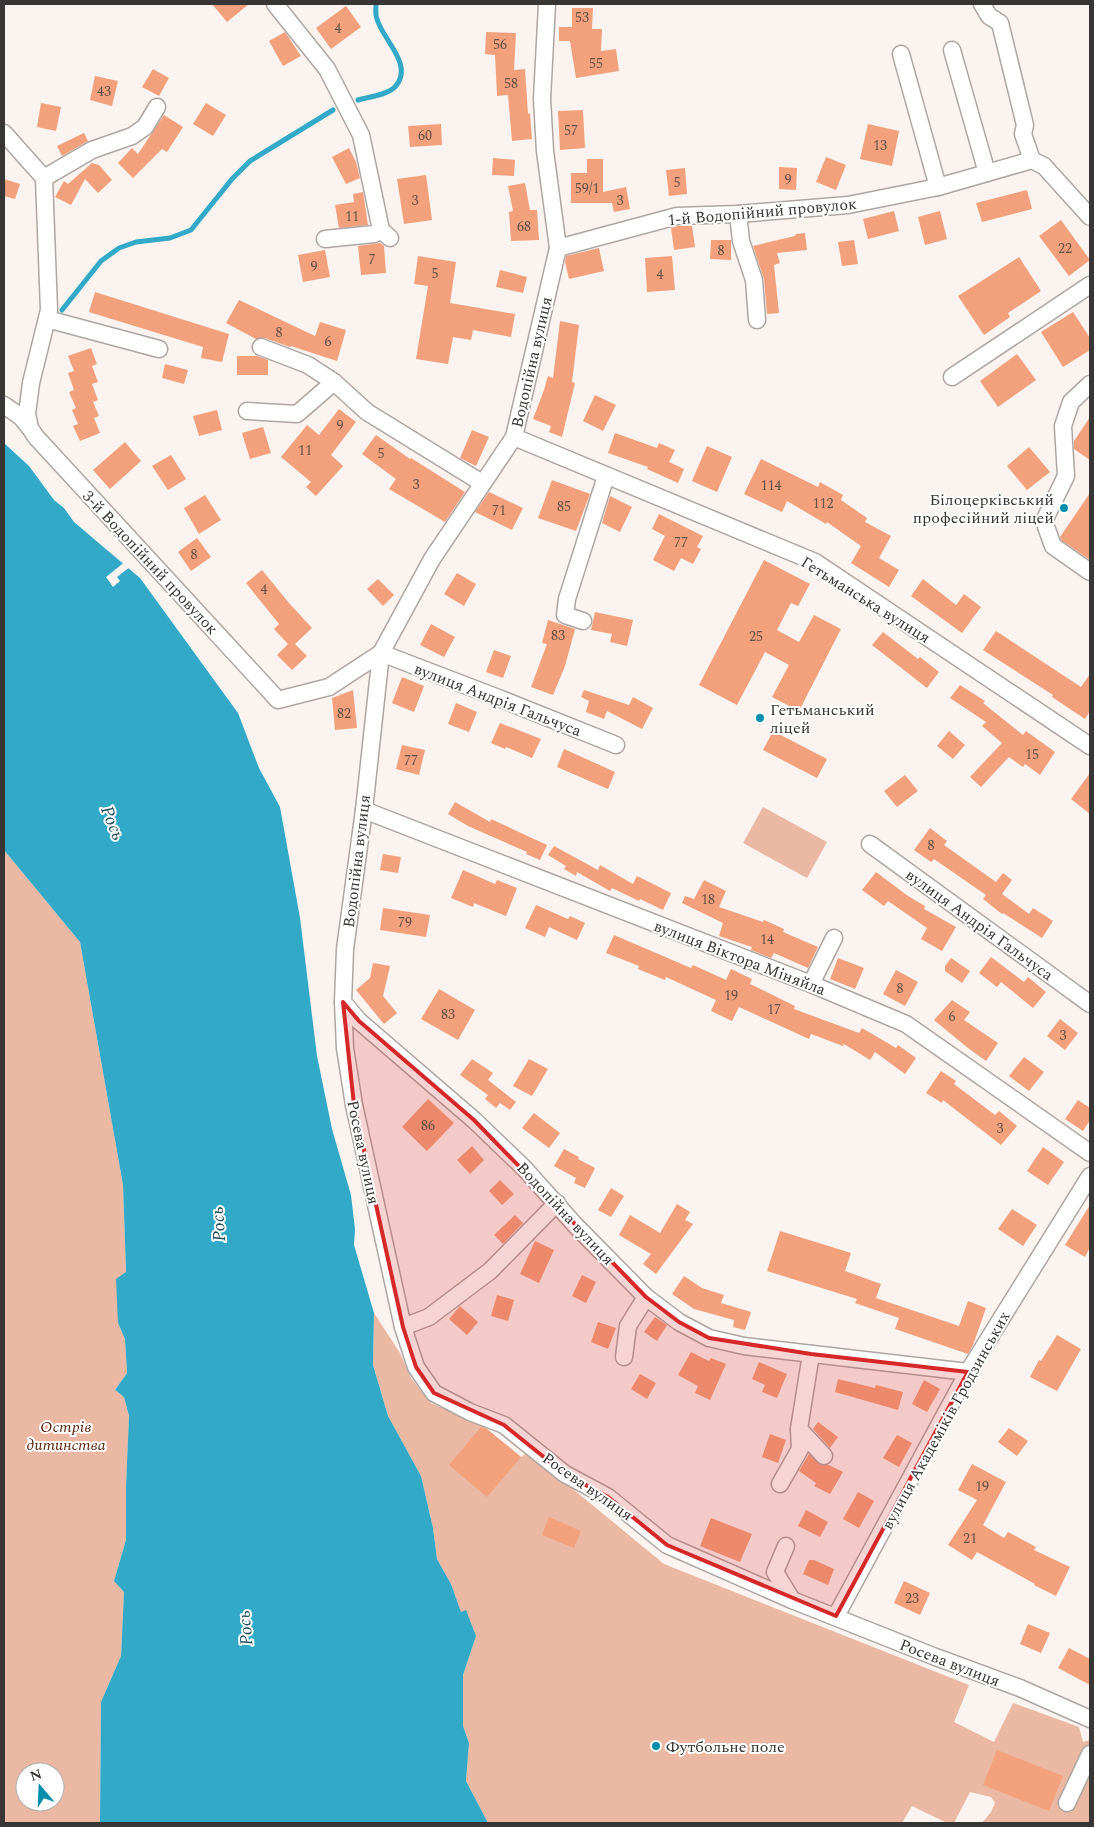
<svg xmlns="http://www.w3.org/2000/svg" width="1094" height="1827" viewBox="0 0 1094 1827" font-family="Spectral,serif">
<style>
.green{fill:#ebb8a3;fill-rule:evenodd}
.water{fill:#32a9c6}
.pier{fill:#fbf3f0}
.lines{fill:none;stroke-linecap:round;stroke-linejoin:round}
.stream{stroke:#32a9c6;stroke-width:5}
.building{fill:#f2a17c}
.minor-casing{stroke:#ada6a3;stroke-width:19}
.minor{stroke:#fff;stroke-width:16}
.marked{fill:#d62828;fill-opacity:0.2;stroke:#d62828;stroke-width:4;stroke-linejoin:round}
.poi-dot{fill:#008eaa;stroke:#fff;stroke-width:2}
.labels{text-anchor:middle;stroke-width:4;stroke-linejoin:round;paint-order:stroke}
.number-label{font-size:14px;fill:#665146}
.street-label{font-size:16px;fill:#383634;stroke:#fff}
.poi-label{font-size:16px;fill:#383634;stroke:#fff;text-anchor:start}
.park-label{font-size:16px;font-style:italic;fill:#5a260d;stroke:#fff}
.water-label{font-size:18px;font-style:italic;fill:#1c4c5a;stroke:#fff}
</style>
<rect width="100%" height="100%" fill="#fbf3f0"/>
<!-- green -->
<g class="green">
<path d="M763,807L827,842L807,878L743,843Z"/>
<path d="M4,850L80,942L123,1185L126,1273L118,1323L125,1339L127,1373L115,1390L124,1397L129,1416L126,1486V1540L114,1581L124,1592L121,1656L101,1702L100,1822L101,1823H4ZM25,1772H55V1802H25Z"/>
<path d="M374,1313L400,1353L411,1378L431,1403L482,1425L521,1457L528,1452L664,1564L969,1685L954,1722L994,1742L1013,1703L1079,1727L1083,1742L1090,1740V1823H982L991,1812L995,1803L991,1797L970,1792L954,1823H947L912,1806L902,1823H488L466,1781L469,1743L463,1726V1675L476,1636L466,1611L461,1613L451,1584L437,1559L433,1528L421,1476L388,1416L373,1365Z"/>
</g>
<!-- water -->
<path class="water" d="M4,443L29,466L54,500L64,508L74,522L140,578L238,713L259,768L280,807L300,918L317,1056L332,1129L351,1195L355,1229L354,1245L374,1313L373,1365L388,1416L421,1476L433,1528L437,1559L451,1584L461,1612L466,1610L476,1636L463,1675V1726L469,1743L466,1781L488,1823L100,1822L101,1702L121,1656L124,1592L114,1581L126,1540V1486L129,1416L124,1397L115,1390L127,1373L125,1339L118,1323L116,1279L126,1272L123,1185L80,942L4,850Z"/>
<!-- pier -->
<path class="pier" d="M126,561L130,567L117,577L120,581L113,587L106,577Z"/>
<g class="lines">
<!-- stream -->
<g class="stream">
<path d="M358,100C368,97 387,95 395,87C415,65 382,39 377,19C375,15 376,8 376,4"/>
<path d="M62,310L101,261L119,248L136,242L170,238L191,230L232,179L250,161L333,110"/>
</g>
</g>
<!-- building -->
<g class="building">
<path d="M212,4H249L227,22Z"/>
<path d="M346,6L361,27L331,49L316,28Z"/>
<path d="M572,8H593L592,29H602L601,51L616,49L619,71L576,78L570,41H559V27H572Z"/>
<path d="M285,32L301,56L283,66L269,41Z"/>
<path d="M486,32L516,33L514,70L525,69L528,114L530,113L532,139L512,141L508,95L497,96L495,55L485,54Z"/>
<path d="M153,69L169,78L159,96L142,87Z"/>
<path d="M95,76L118,81L112,106L90,100Z"/>
<path d="M41,103L61,107L56,131L37,127Z"/>
<path d="M206,103L226,115L213,136L193,124Z"/>
<path d="M583,110L585,148L560,150L558,111Z"/>
<path d="M164,115L183,127L167,152L162,149L133,178L118,163L132,148L138,154Z"/>
<path d="M441,124L442,145L410,147L408,126Z"/>
<path d="M868,124L899,131L892,166L860,159Z"/>
<path d="M84,133L88,141L62,156L57,146Z"/>
<path d="M349,148L356,162L360,178L346,184L332,157Z"/>
<path d="M826,157L846,165L836,190L816,182Z"/>
<path d="M493,158L515,160L514,176L492,175Z"/>
<path d="M587,159H603V192L626,187L630,209L614,212L612,203H571V173H587Z"/>
<path d="M92,163L99,165L112,180L98,193L85,179L71,205L55,197L64,181L68,184Z"/>
<path d="M779,167L797,168L796,190L779,189Z"/>
<path d="M685,168L687,194L669,196L666,170Z"/>
<path d="M426,175L432,220L404,224L397,179Z"/>
<path d="M4,179L20,184L15,199L4,196Z"/>
<path d="M525,183L530,210H537L539,240L511,241L509,212L513,211L508,186Z"/>
<path d="M1027,190L1032,209L982,222L976,203Z"/>
<path d="M363,192L368,225L339,228L335,205L354,202L353,194Z"/>
<path d="M894,211L899,231L868,239L863,219Z"/>
<path d="M940,211L947,239L925,245L918,217Z"/>
<path d="M1061,220L1090,260L1069,276L1039,236Z"/>
<path d="M678,226H692L695,247L674,250L671,228Z"/>
<path d="M805,233L807,250L777,253L780,263L774,265L779,313L767,314L764,279L753,246L795,236L796,234Z"/>
<path d="M711,240H731V260L710,259Z"/>
<path d="M854,240L858,264L842,266L838,242Z"/>
<path d="M380,243L384,246L386,273L361,275L358,246Z"/>
<path d="M599,248L604,271L569,279L565,262L566,256Z"/>
<path d="M325,250L330,277L303,282L298,255Z"/>
<path d="M418,256L456,262L450,303L515,314L511,337L473,330L471,340L453,337L448,364L416,359L428,286L414,284Z"/>
<path d="M672,256L675,290L647,292L645,258Z"/>
<path d="M1019,257L1041,291L1008,313L1010,317L984,335L958,296Z"/>
<path d="M500,270L527,277L523,293L496,287Z"/>
<path d="M95,292L229,334L222,362L201,358L203,347L89,312Z"/>
<path d="M239,300L315,336L320,322L346,330L337,361L291,346L290,347L265,338L256,339L226,323Z"/>
<path d="M1073,312L1090,338V350L1063,367L1041,332Z"/>
<path d="M560,321L579,325L572,382L575,383L562,437L549,432L551,426L533,419L544,390L548,376L553,378Z"/>
<path d="M91,348L97,364L92,366L98,382L92,384L98,400L93,402L99,416L94,418L100,433L80,441L73,426L78,424L72,410L76,408L69,392L74,390L68,373L74,371L68,356Z"/>
<path d="M1017,354L1036,380L998,407L980,381Z"/>
<path d="M237,356H257L268,360V375H237Z"/>
<path d="M165,364L188,370L184,384L162,378Z"/>
<path d="M595,395L616,405L603,431L583,421Z"/>
<path d="M339,409L356,422L331,455L343,466L316,496L306,487L311,482L281,457L307,425L319,435Z"/>
<path d="M217,410L222,430L199,436L193,416Z"/>
<path d="M1090,417V460L1074,449V441Z"/>
<path d="M263,427L271,453L250,459L242,433Z"/>
<path d="M472,430L489,437L476,466L460,458Z"/>
<path d="M615,433L657,448L659,443L675,450L669,462L684,469L678,483L647,469L648,467L608,453Z"/>
<path d="M376,435L410,459L411,458L465,492L445,522L389,489L396,479L362,454Z"/>
<path d="M125,442L141,461L110,489L93,470Z"/>
<path d="M707,446L732,457L717,492L692,481Z"/>
<path d="M1029,447L1050,472L1027,490L1007,466Z"/>
<path d="M171,455L186,479L168,490L152,466Z"/>
<path d="M761,459L818,487L820,482L843,495L841,500L867,518L865,522L891,536L879,558L899,570L889,587L851,563L861,546L827,522L826,524L787,501L782,512L744,494Z"/>
<path d="M552,480L590,494L576,531L538,518Z"/>
<path d="M489,492L523,508L512,530L475,512Z"/>
<path d="M1090,493V560L1061,540L1060,537Z"/>
<path d="M205,495L221,520L199,534L184,508Z"/>
<path d="M610,496L632,507L620,532L602,523Z"/>
<path d="M659,514L703,536L697,547L701,549L693,564L681,558L674,571L653,560L665,536L652,529Z"/>
<path d="M197,538L211,557L191,571L178,552Z"/>
<path d="M764,560L810,584L798,606L791,603L777,630L799,642L814,615L841,629L799,711L772,697L789,665L765,652L737,705L699,685Z"/>
<path d="M262,570L289,603L312,628L295,644L307,656L292,670L277,655L288,644L274,629L279,624L246,583Z"/>
<path d="M457,573L476,584L464,606L444,594Z"/>
<path d="M378,579L394,595L383,606L367,589Z"/>
<path d="M923,579L956,605L964,594L981,607L962,633L911,596Z"/>
<path d="M595,612L633,620L627,646L610,642L612,634L591,630Z"/>
<path d="M548,620L575,629L565,666L553,695L531,687L547,644L542,643Z"/>
<path d="M431,624L455,637L444,657L420,645Z"/>
<path d="M996,631L1081,687L1090,674V711L1085,719L1052,697L1053,695L983,650Z"/>
<path d="M883,632L918,659L920,657L939,672L927,688L872,645Z"/>
<path d="M494,650L511,656L503,678L486,672Z"/>
<path d="M402,677L424,686L414,712L392,703Z"/>
<path d="M960,685L985,701L983,703L1023,735L1026,731L1055,752L1040,775L1025,764L1023,767L1009,757L981,787L970,777L1002,743L982,726L986,722L950,698Z"/>
<path d="M353,690L357,728L335,730L332,698Z"/>
<path d="M584,690L629,705L633,697L653,708L642,729L607,711L604,719L586,712L589,701L581,697Z"/>
<path d="M456,703L477,712L469,732L448,724Z"/>
<path d="M500,723L541,739L532,758L506,747L505,749L491,743Z"/>
<path d="M773,731L827,759L817,778L763,750Z"/>
<path d="M949,731L965,745L953,759L937,746Z"/>
<path d="M402,745L425,750L419,775L396,769Z"/>
<path d="M564,749L615,772L608,789L557,767Z"/>
<path d="M1090,773V814L1071,799Z"/>
<path d="M905,775L918,791L897,807L884,791Z"/>
<path d="M455,802L490,822L491,819L547,845L540,860L526,854L527,852L468,826L448,814Z"/>
<path d="M930,828L947,841L944,845L996,882L1003,873L1012,880L1002,894L1029,914L1033,908L1053,921L1042,938L1003,913L1002,914L983,899L986,895L934,859L931,862L914,850Z"/>
<path d="M554,846L598,870L600,865L633,884L637,876L671,893L663,910L640,899L639,901L612,888L610,891L577,872L576,876L564,869L566,866L548,855Z"/>
<path d="M383,854L401,857L398,873L380,870Z"/>
<path d="M463,870L495,884L497,880L517,888L506,916L474,903L473,907L451,898Z"/>
<path d="M876,872L908,896L925,906L924,909L956,927L942,951L921,939L927,928L888,901L884,906L862,890Z"/>
<path d="M704,880L726,891L719,907L763,922L764,920L784,929L783,932L818,947L808,968L774,953L771,958L751,950L752,947L719,936L723,923L682,903L685,896L694,899Z"/>
<path d="M536,905L568,919L570,916L585,923L577,940L549,927L545,937L525,928Z"/>
<path d="M383,908L430,915L426,937L380,930Z"/>
<path d="M614,935L691,968L693,965L726,980L731,969L752,979L750,984L795,1006L794,1009L859,1033L862,1028L896,1048L898,1045L916,1058L905,1074L875,1052L870,1060L844,1044L843,1046L811,1034L809,1039L739,1007L732,1021L711,1011L716,1000L666,977L665,980L638,969L639,966L606,953Z"/>
<path d="M991,957L1024,982L1028,977L1046,992L1033,1008L1001,982L997,987L979,973Z"/>
<path d="M838,958L864,968L855,989L830,979Z"/>
<path d="M951,958L970,971L962,983L945,971V966Z"/>
<path d="M373,963L390,966L383,996L397,1013L384,1024L356,990L370,978Z"/>
<path d="M896,970L918,982L905,1006L883,994Z"/>
<path d="M439,989L475,1010L458,1040L421,1019Z"/>
<path d="M952,1000L970,1012L964,1020L998,1043L986,1061L968,1048L934,1020Z"/>
<path d="M1060,1019L1078,1033L1065,1050L1047,1036Z"/>
<path d="M1024,1057L1044,1072L1029,1091L1009,1076Z"/>
<path d="M472,1059L493,1073L488,1080L516,1102L510,1110L500,1103L496,1108L485,1099L488,1095L460,1075Z"/>
<path d="M529,1059L548,1069L532,1096L513,1086Z"/>
<path d="M941,1071L956,1081L954,1084L995,1115L999,1111L1017,1126L1001,1145L943,1100L942,1103L926,1093Z"/>
<path d="M428,1099L454,1123L427,1151L402,1127Z"/>
<path d="M1078,1100L1090,1108V1120L1083,1131L1065,1119Z"/>
<path d="M534,1113L560,1133L549,1148L522,1128Z"/>
<path d="M472,1146L484,1160L470,1174L457,1160Z"/>
<path d="M1043,1147L1064,1162L1048,1185L1027,1171Z"/>
<path d="M564,1149L579,1157L578,1159L595,1168L585,1188L574,1183L576,1178L554,1166Z"/>
<path d="M500,1180L514,1194L502,1205L489,1191Z"/>
<path d="M611,1188L624,1196L611,1217L598,1210Z"/>
<path d="M677,1204L690,1212L685,1220L693,1224L656,1274L643,1264L651,1254L619,1235L630,1215L660,1233Z"/>
<path d="M1090,1205V1247L1085,1257L1065,1245Z"/>
<path d="M1012,1209L1037,1225L1023,1246L998,1229Z"/>
<path d="M515,1215L523,1223L503,1244L494,1235Z"/>
<path d="M780,1231L851,1253L845,1271L881,1284L876,1298L959,1326L968,1301L986,1308L973,1345L968,1354L895,1329L899,1318L855,1303L857,1299L767,1271Z"/>
<path d="M535,1241L554,1250L539,1283L520,1274Z"/>
<path d="M582,1275L596,1282L586,1303L572,1296Z"/>
<path d="M684,1276L702,1288L724,1295L721,1303L751,1312L745,1330L733,1327L734,1320L694,1309L672,1294Z"/>
<path d="M497,1295L514,1300L508,1321L491,1316Z"/>
<path d="M460,1306L478,1322L467,1335L449,1319Z"/>
<path d="M655,1317L667,1325L657,1341L644,1332Z"/>
<path d="M598,1322L616,1328L608,1349L591,1342Z"/>
<path d="M1057,1335L1081,1349L1057,1391L1030,1377L1039,1360L1041,1361Z"/>
<path d="M691,1352L709,1361L711,1358L726,1364L710,1400L695,1393L698,1386L678,1375Z"/>
<path d="M759,1362L787,1374L777,1398L762,1392L765,1385L752,1379Z"/>
<path d="M640,1374L656,1383L647,1399L631,1389Z"/>
<path d="M838,1379L875,1388L876,1385L903,1392L898,1410L835,1392Z"/>
<path d="M924,1380L940,1389L927,1412L912,1404Z"/>
<path d="M818,1422L838,1437L830,1448L813,1429Z"/>
<path d="M481,1427L487,1429L521,1457L487,1497L449,1465Z"/>
<path d="M1009,1428L1028,1441L1017,1456L998,1442Z"/>
<path d="M770,1434L786,1440L778,1463L762,1457Z"/>
<path d="M897,1435L912,1443L899,1467L883,1458Z"/>
<path d="M809,1454L821,1465H829L843,1472L830,1494L814,1486L816,1483L799,1471Z"/>
<path d="M972,1464L1006,1482L983,1525L1004,1538L1008,1532L1036,1547L1034,1550L1070,1567L1056,1596L1034,1585L1035,1584L977,1552L972,1560L948,1545L977,1500L958,1490Z"/>
<path d="M858,1492L874,1501L859,1528L843,1519Z"/>
<path d="M806,1510L828,1522L820,1537L798,1526Z"/>
<path d="M549,1517L581,1531L574,1548L542,1535Z"/>
<path d="M711,1518L752,1534L740,1562L700,1546Z"/>
<path d="M809,1560H814L834,1569L828,1585L803,1574Z"/>
<path d="M904,1581L930,1593L920,1615L894,1603Z"/>
<path d="M1028,1624L1050,1633L1041,1653L1020,1644Z"/>
<path d="M1069,1648L1090,1659V1685L1058,1668Z"/>
<path d="M997,1750L1063,1776L1049,1811L983,1785Z"/>
</g>
<g class="lines">
<!-- minor casing -->
<g class="minor-casing">
<g id="minor">
<path d="M275,4L327,69L361,135L381,230L390,238"/>
<path d="M547,4L542,99L545,151L558,248L514,437L432,559L381,653L364,810L345,949L343,1002L359,1021L474,1120L524,1168L576,1226L646,1297L679,1322L709,1338L744,1346L968,1372"/>
<path d="M982,4L989,16L1000,23L1025,125L1023,134L1032,160"/>
<path d="M952,50L987,173"/>
<path d="M901,54L938,187"/>
<path d="M4,133L44,178L49,310L31,383L27,414L30,428L36,437L278,700L329,687L381,653L496,697L616,745"/>
<path d="M44,178L92,150L132,136L145,127L157,107"/>
<path d="M738,214L741,241L754,280L757,320"/>
<path d="M325,239L374,234L381,230"/>
<path d="M558,248L677,216L738,214L848,205L938,187L1032,160L1044,166L1090,217"/>
<path d="M47,319L159,349"/>
<path d="M261,347L308,365L334,382L367,412L482,483"/>
<path d="M952,377L1090,285"/>
<path d="M1090,384L1071,402L1063,426L1066,476L1044,521L1053,546L1090,572"/>
<path d="M4,405L21,417L30,428"/>
<path d="M247,411L297,414L334,382"/>
<path d="M514,437L815,562L1090,746"/>
<path d="M583,621L565,615L567,599L606,476"/>
<path d="M364,810L811,984L906,1024L1090,1153"/>
<path d="M870,844L1090,1004"/>
<path d="M811,984L834,938"/>
<path d="M343,1002L345,1048L354,1105L403,1327L416,1367L434,1393L470,1412L504,1425L565,1474L608,1497L667,1545L792,1600L933,1656L1020,1688L1090,1719"/>
<path d="M403,1327L429,1317L490,1271L557,1203"/>
<path d="M811,1354L799,1429L824,1456"/>
<path d="M624,1357L628,1326L646,1297"/>
<path d="M780,1484L800,1449L799,1429"/>
<path d="M786,1546L775,1572L792,1600"/>
<path d="M836,1616L968,1372L1090,1176"/>
<path d="M1067,1803L1090,1754"/>
</g>
</g>
<!-- minor -->
<use href="#minor" class="minor"/>
</g>
<!-- marked area -->
<path class="marked" d="M343,1002L359,1021L474,1120L646,1297L679,1322L709,1338L811,1354L968,1372L836,1616L667,1545L608,1497L565,1474L504,1425L434,1393L416,1367L403,1327L354,1105Z"/>
<!-- markers -->
<g class="poi-dot">
<circle cx="1064" cy="508" r="5"/>
<circle cx="760" cy="718" r="5"/>
<circle cx="656" cy="1746" r="5"/>
</g>
<g class="labels">
<!-- number labels -->
<g class="number-label">
<text x="582" y="22">53</text>
<text x="338" y="33">4</text>
<text x="500" y="49">56</text>
<text x="596" y="68">55</text>
<text x="511" y="88">58</text>
<text x="104" y="96">43</text>
<text x="571" y="135">57</text>
<text x="425" y="140">60</text>
<text x="880" y="150">13</text>
<text x="788" y="184">9</text>
<text x="677" y="187">5</text>
<text x="587" y="193">59/1</text>
<text x="415" y="205">3</text>
<text x="620" y="205">3</text>
<text x="352" y="221">11</text>
<text x="524" y="231">68</text>
<text x="1065" y="253">22</text>
<text x="721" y="255">8</text>
<text x="372" y="264">7</text>
<text x="314" y="271">9</text>
<text x="435" y="278">5</text>
<text x="660" y="279">4</text>
<text x="279" y="337">8</text>
<text x="328" y="346">6</text>
<text x="340" y="430">9</text>
<text x="305" y="455">11</text>
<text x="381" y="458">5</text>
<text x="416" y="489">3</text>
<text x="771" y="490">114</text>
<text x="823" y="508">112</text>
<text x="564" y="511">85</text>
<text x="499" y="515">71</text>
<text x="681" y="547">77</text>
<text x="194" y="559">8</text>
<text x="264" y="594">4</text>
<text x="558" y="640">83</text>
<text x="756" y="641">25</text>
<text x="344" y="718">82</text>
<text x="1032" y="759">15</text>
<text x="411" y="765">77</text>
<text x="931" y="850">8</text>
<text x="708" y="904">18</text>
<text x="405" y="927">79</text>
<text x="767" y="944">14</text>
<text x="900" y="993">8</text>
<text x="731" y="1000">19</text>
<text x="774" y="1014">17</text>
<text x="448" y="1019">83</text>
<text x="952" y="1021">6</text>
<text x="1063" y="1040">3</text>
<text x="428" y="1130">86</text>
<text x="1000" y="1133">3</text>
<text x="982" y="1491">19</text>
<text x="970" y="1543">21</text>
<text x="912" y="1603">23</text>
</g>
<!-- street labels -->
<g class="street-label">
<text transform="translate(762 211) rotate(-5)" y="6">1-й Водопійний провулок</text>
<text transform="translate(531 362) rotate(-77)" y="6">Водопійна вулиця</text>
<text transform="translate(151 562) rotate(47)" y="6">3-й Водопійний провулок</text>
<text transform="translate(866 599) rotate(32)" y="6">Гетьманська вулиця</text>
<text transform="translate(498 699) rotate(21)" y="6">вулиця Андрія Гальчуса</text>
<text transform="translate(356 861) rotate(-83)" y="6">Водопійна вулиця</text>
<text transform="translate(980 924) rotate(36)" y="6">вулиця Андрія Гальчуса</text>
<text transform="translate(740 957) rotate(21)" y="6">вулиця Віктора Міняйла</text>
<text transform="translate(364 1152) rotate(78)" y="6">Росева вулиця</text>
<text transform="translate(566 1213) rotate(47)" y="6">Водопійна вулиця</text>
<text transform="translate(945 1420) rotate(-61)" y="6">вулиця Академіків Гродзинських</text>
<text transform="translate(588 1486) rotate(35)" y="6">Росева вулиця</text>
<text transform="translate(950 1662) rotate(21)" y="6">Росева вулиця</text>
</g>
<!-- poi labels -->
<g class="poi-label">
<text x="1054" y="505" text-anchor="end">Білоцерківський<tspan x="1054" dy="18">професійний ліцей</tspan></text>
<text x="770" y="715">Гетьманський<tspan x="770" dy="18">ліцей</tspan></text>
<text x="666" y="1752">Футбольне поле</text>
</g>
<!-- park labels -->
<g class="park-label">
<text x="66" y="1432">Острів<tspan x="66" dy="18">дитинства</tspan></text>
</g>
<!-- water labels -->
<g class="water-label">
<text transform="translate(113 823) rotate(68)" y="6">Рось</text>
<text transform="translate(218 1224) rotate(-94)" y="6">Рось</text>
<text transform="translate(245 1628) rotate(-95)" y="6">Рось</text>
</g>
</g>
<!-- border -->
<rect width="1094" height="1827" fill="none" stroke="#383634" stroke-width="10"/>
<!-- north arrow -->
<g transform="translate(40 1787) rotate(341)"><circle r="24" fill="#ffffff" stroke="#afafae"/>
<path d="M0-4L9 19L0 12L-9 19Z" fill="#008eaa"/>
<text y="-8" font-size="14" font-weight="bold" text-anchor="middle" fill="#383634">N</text>
</g>
</svg>
